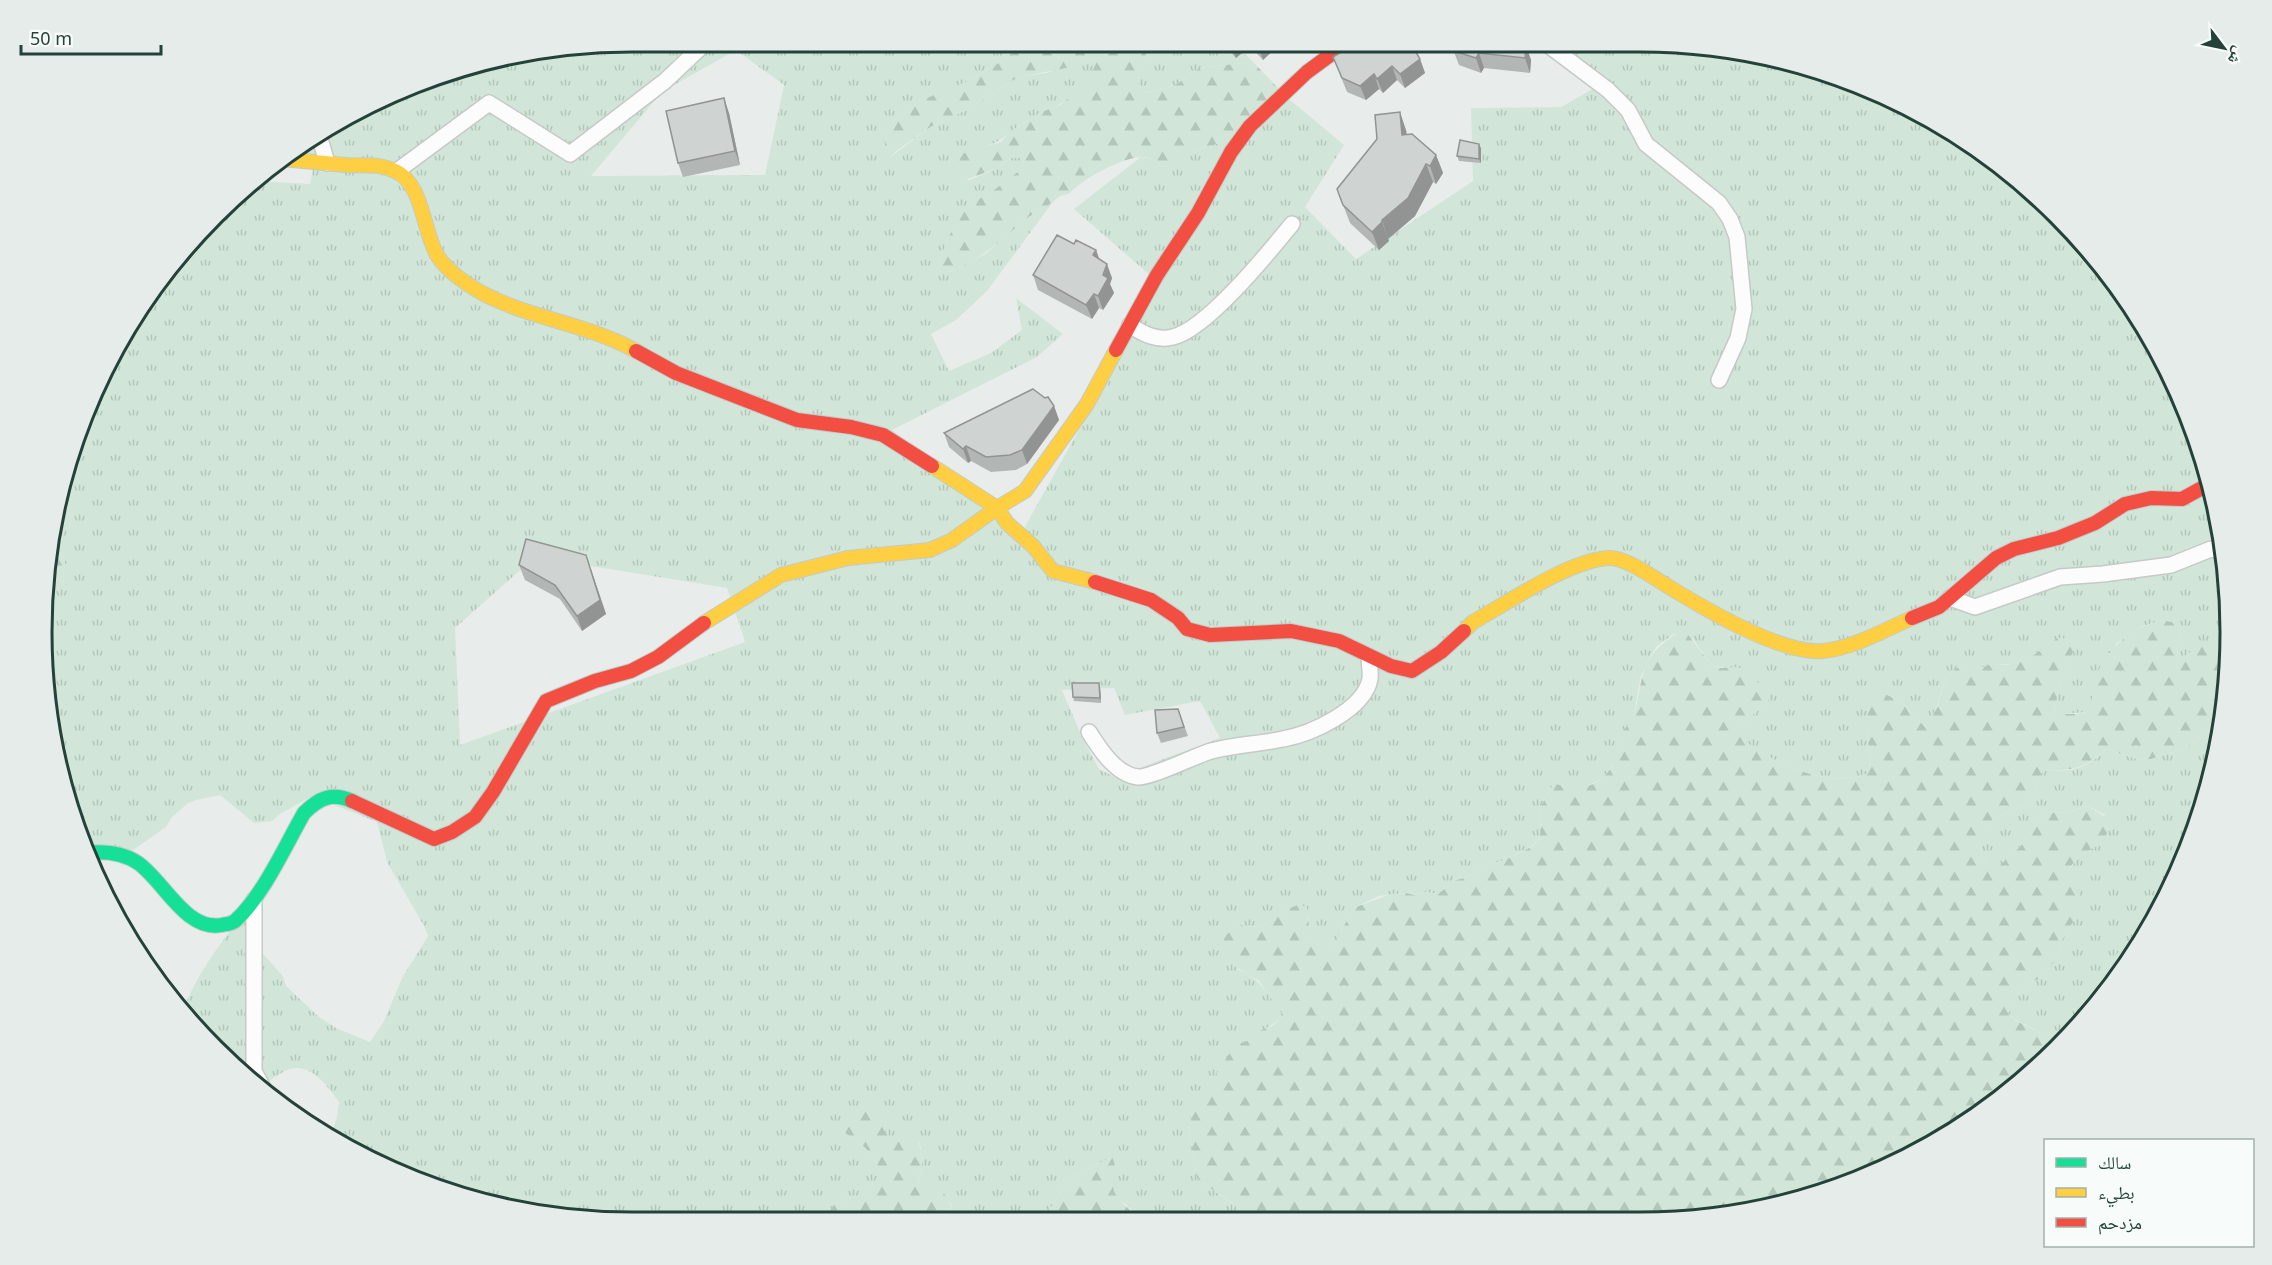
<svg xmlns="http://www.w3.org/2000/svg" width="2272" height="1265" viewBox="0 0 2272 1265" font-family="'Noto Sans','Noto Naskh Arabic',sans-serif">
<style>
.grass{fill:url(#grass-tufts);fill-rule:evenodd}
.forest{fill:url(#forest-firs)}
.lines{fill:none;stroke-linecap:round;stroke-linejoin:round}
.street-casing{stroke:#c5cac8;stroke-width:18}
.fast-casing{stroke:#c3cbc8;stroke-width:16}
.slow-casing{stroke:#c3cbc8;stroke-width:16}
.jam-casing{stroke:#c3cbc8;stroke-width:16}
.street{stroke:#fcfcfc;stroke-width:15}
.fast{stroke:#16e098;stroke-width:14}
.slow{stroke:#ffcf43;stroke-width:14}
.jam{stroke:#f24e42;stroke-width:14}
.wall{fill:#b2b6b5}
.shaded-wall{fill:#919493}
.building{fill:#cfd4d2;stroke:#919493;stroke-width:1.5}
.rim{fill:none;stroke:#24423a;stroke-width:3}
</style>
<defs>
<pattern id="grass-tufts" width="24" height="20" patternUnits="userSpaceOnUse" patternTransform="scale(1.5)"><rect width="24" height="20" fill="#d1e6d8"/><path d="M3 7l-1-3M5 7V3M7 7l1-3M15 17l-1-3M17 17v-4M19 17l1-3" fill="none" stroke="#b3c6ba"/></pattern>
<pattern id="forest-firs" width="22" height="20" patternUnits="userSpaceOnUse" patternTransform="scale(1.5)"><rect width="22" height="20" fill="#d1e6d8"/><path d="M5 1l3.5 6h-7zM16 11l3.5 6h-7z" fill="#b3c6ba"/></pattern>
</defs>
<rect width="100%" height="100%" fill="#e8edeb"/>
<!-- grass -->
<g class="grass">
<path d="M1678,43L1793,62L1935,121L2029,189L2108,273L2169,372L2210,480L2229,594L2227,642L2203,646L2178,665L2177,654L2181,630L2162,620L2143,626L2117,643L2093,692V703L2087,712L2054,715L2058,691L2075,646L2067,639L2057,638L2033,657L2013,664L1993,665L1970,670L1959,667C1940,678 1944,692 1935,710C1933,716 1928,721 1925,727L1901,702L1868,708C1869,719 1867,731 1868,742C1869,757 1875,759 1866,774C1828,790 1768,761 1738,736L1742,725L1770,698L1729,668L1712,666L1693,639L1674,634L1657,646L1650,657L1641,676L1633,718L1620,738L1616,760L1603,778L1582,789L1570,788L1554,783L1541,806L1540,837L1532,846L1505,860L1487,865L1465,878L1456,880L1438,894L1426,892L1414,895L1406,893L1379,896L1356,907L1341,930L1338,939L1330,946H1322L1312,941L1308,930L1309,918L1300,904C1272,913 1272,934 1238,924L1223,938L1238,970C1261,977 1264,995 1283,1006L1280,1019L1246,1042L1192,1112L1189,1131L1197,1178C1212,1191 1232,1200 1245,1215L1243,1220H1140L1127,1205L1119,1200L1113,1191L1112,1157L1069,1179L1043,1220L953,1221L951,1203L935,1188L926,1187L918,1182C922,1168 924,1155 919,1142L895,1140L887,1135L862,1108L853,1113L842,1131C863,1145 897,1166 866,1192C857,1199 843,1198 835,1204C830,1208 828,1215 826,1221L594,1222L475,1198L454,1185L410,1177L337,1144L329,1138L337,1118L339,1102C327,1086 310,1061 287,1070C278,1074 268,1082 260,1088C230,1067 201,1038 185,1005C198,974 216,949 237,922L247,923L253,943L283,976L286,986L319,1017L336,1028L370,1042L383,1023L402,978L428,936L424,926L387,862L377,822L312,796L280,814L272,821L254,823L220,795L196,800L187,804L172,817L166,827L123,857L87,858L53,748L43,671L46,594L66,565L58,553L47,556L62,479L103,372L142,304L215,215L254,181L310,184L315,158L286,156L371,103L443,73L555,47L1019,46C1005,60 988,71 970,80C949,91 912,101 896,119C889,127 886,138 884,148L890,157L932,126L972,107L1013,80L1024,76L1046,73L1087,59L1098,60C1095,68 1091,78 1085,85C1067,104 1042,112 1020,125C1009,133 1002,141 989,145L967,181L995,169L1012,158L1024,157L1023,169L985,197L972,200L952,230L938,263L950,272L985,254L1023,221L1050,204L1058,195L987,291L956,320L931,334L949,371L991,353L1022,330L1016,298L1063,334L1037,357L892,430L1022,532L1160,284L1074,209L1141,157L1163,162L1211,145L1221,143L1289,99L1344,145L1305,207L1356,259L1473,181L1471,108L1561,107L1596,87L1558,44ZM736,50L784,85L765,175L591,176L662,92ZM535,557L727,588L745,642L460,745L455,628ZM1114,688L1125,715L1200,701L1220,738L1115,777L1099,769L1083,739L1062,690Z"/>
<path d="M1151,45H1236L1253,62L1206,67L1196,70L1177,84L1164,89L1142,93L1138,83L1146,53Z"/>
<path d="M2222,722L2202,808L2187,827L2191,840L2151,928L2145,936L2134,939L2108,979L2107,985L2052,1054C2050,1028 2025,1029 2008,1014L2023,986L2041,978L2055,961L2062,940L2079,912L2060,888L2066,874L2080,855L2105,815L2088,806L2068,812L2045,813L2020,847L1997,869L1987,865C1978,848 1974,831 1994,819C2003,813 2015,811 2024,805C2034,798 2039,782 2042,771C2071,771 2085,771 2106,749L2140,760L2151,759L2183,749Z"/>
</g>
<!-- forest -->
<g class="forest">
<path d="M1151,45L1146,54L1138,83L1143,93L1164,89L1177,84L1196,70L1206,67L1253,62L1289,99C1269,113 1247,133 1224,142C1217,145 1209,145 1202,148C1190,152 1176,161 1163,162C1156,162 1148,157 1141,157C1121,158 1082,179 1069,194C1059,195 1058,198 1050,204C1041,211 1030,215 1022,222C998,243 973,266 941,274L938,263L952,230L965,209L972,200L985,197L1023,168L1024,158H1012L995,169L957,183L955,160L964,153L1001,142L1010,132L1039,113L1060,105L1085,85L1098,60L1087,59L1066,68L1024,76L1013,80L972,107L932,126L896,151L890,157L884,149C886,138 889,127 896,119C911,101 949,90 970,80C988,71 1005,60 1019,46Z"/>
<path d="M58,553L66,565L46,594L47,556Z"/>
<path d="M2162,620L2175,623L2181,630L2177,654L2178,664C2190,647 2207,643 2227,642L2225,710L2222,722L2183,749L2151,759L2140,760L2106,749C2084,770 2072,770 2042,771C2039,782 2034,798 2024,805C2015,811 2003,813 1994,819C1975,831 1978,848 1987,865L1997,868L2020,847L2045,813L2069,812L2088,806L2113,822L2101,844L2080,855L2071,866L2060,888L2070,886L2078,890L2079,912L2062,940L2055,961L2041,978L2023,986L2008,1014C2025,1031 2050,1027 2052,1054L1967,1124L1830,1192L1716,1218L1243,1220L1245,1215C1233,1200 1212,1191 1197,1178L1189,1131L1192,1112L1231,1051L1237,1043L1246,1042L1261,1030L1272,1026L1280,1019L1283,1007L1272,1000L1259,981L1231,964L1225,952L1223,938L1238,924C1272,934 1272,913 1300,904L1307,908C1309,920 1308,930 1312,941L1322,946H1330L1338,939L1341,930L1356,907L1391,894L1406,893L1414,895L1426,892L1438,894L1456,880L1465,878L1487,865L1505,860L1533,846L1540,837L1541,806L1554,783C1579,794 1604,786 1615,760C1618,754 1617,745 1620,738C1623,729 1631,723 1634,714C1643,684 1638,663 1666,641C1673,635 1677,633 1686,632L1712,666L1721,668L1737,667L1749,671L1770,698L1742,725L1739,736C1768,761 1828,790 1866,774C1875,759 1869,756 1868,742C1867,724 1866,704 1875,689L1901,702L1925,727C1928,721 1933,715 1936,709C1944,692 1940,678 1959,667C1972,671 1979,667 1992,665C1998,664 2005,666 2011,664C2030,661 2042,649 2057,638L2067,639L2075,646L2058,691L2054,714H2077L2087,712C2094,700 2092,689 2096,676C2108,647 2133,627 2162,620Z"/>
<path d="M2145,936L2107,985C2108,980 2107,972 2109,966C2114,953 2131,940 2145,936Z"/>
<path d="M861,1108L872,1109L880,1114C882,1141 896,1140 918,1141C924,1155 922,1168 918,1182C925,1187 929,1185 936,1188C950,1195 952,1207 953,1221H826C828,1215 830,1208 835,1204C843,1198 857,1199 866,1192C897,1166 863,1145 842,1131L843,1119Z"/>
<path d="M1112,1157C1119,1171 1111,1178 1114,1191C1115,1196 1134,1214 1140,1220H1043L1069,1179Z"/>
</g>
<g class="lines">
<!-- street casing -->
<g class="street-casing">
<g id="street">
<path d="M1547,44L1608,90L1628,110L1646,144L1719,203L1730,219L1737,237L1744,309L1738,338L1719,380"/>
<path d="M319,135L327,163"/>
<path d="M397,171L489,103L570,154L665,81L701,47"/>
<path d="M1130,325C1143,334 1157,341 1173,337C1207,329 1269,252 1292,224"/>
<path d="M1950,598L1975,607L2060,577L2103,574L2171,565L2211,549L2222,551"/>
<path d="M1089,732C1099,748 1116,775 1138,777C1150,778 1195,756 1211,751C1234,745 1259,744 1283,739C1311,734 1364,710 1370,679C1371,673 1369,663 1369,657"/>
<path d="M254,900V1071L265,1092"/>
</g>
</g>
<!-- fast casing -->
<g class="fast-casing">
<path id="fast" d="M85,853C103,851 122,852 138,863C164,881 186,932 222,925C227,924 231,924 235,921C263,896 285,846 304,813C319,798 332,792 352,801"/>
</g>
<!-- slow casing -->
<g class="slow-casing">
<g id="slow">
<path d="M282,159C303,161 325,163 346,165C363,166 379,163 395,171C423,183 423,231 437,255C446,270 467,285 482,293C531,319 588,324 636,351"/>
<path d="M932,466L997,508L1025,491L1087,404L1116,350"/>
<path d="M704,623L781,575L848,558L930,550L952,540L997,508L1007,523L1033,546L1053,571L1095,582"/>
<path d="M1464,631L1473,622C1509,602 1568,561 1608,558C1624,557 1648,574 1661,582C1698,605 1780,655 1823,651C1854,648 1884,630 1912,618"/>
</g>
</g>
<!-- jam casing -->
<g class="jam-casing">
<g id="jam">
<path d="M1116,350L1157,275L1198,213L1231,152L1250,126L1307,72L1345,44"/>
<path d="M636,351L676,373L797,420L851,427L883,435L932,466"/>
<path d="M1095,582L1151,600L1178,618L1187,629L1210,635L1291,631L1339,641L1391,666L1412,671L1441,652L1464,631"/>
<path d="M1912,618L1939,607L1996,558L2014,549L2058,538L2095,523L2125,504L2151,498L2182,499L2211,483"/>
<path d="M352,801L434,839L452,832L475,817L493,792L546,701L595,681L631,671L658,657L704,623"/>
</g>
</g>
<!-- street -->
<use href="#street" class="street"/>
<!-- fast -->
<use href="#fast" class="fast"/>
<!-- slow -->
<use href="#slow" class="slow"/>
<!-- jam -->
<use href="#jam" class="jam"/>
</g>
<!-- wall -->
<g class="wall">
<path d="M1451,44L1526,46L1531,60L1530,73L1484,68L1481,73L1459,65Z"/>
<path d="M1224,45H1279L1263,60L1250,46L1236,58Z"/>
<path d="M1333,57L1420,59L1425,73L1405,88L1397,80L1383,93L1379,89L1366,100L1347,92Z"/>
<path d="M729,113L740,165L683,177L678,163Z"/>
<path d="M1406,130L1407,135L1436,155L1443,173L1436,184L1433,182L1415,216L1388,239L1389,241L1379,250L1350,223L1337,189Z"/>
<path d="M1481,148V163L1459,161L1457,156Z"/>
<path d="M1074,244L1096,250L1099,259L1112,278L1110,284L1114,293L1103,310L1099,308L1092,319L1038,290L1033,275Z"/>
<path d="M1045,398L1054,406L1059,420L1027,464L1016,470L991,472L971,461L968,463L949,447L944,433Z"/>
<path d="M519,565L591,569L606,614L582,631L560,599L525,580Z"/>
<path d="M1099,683L1100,687L1101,703L1074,701L1073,697Z"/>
<path d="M1178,709L1188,736L1161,743L1157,733Z"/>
</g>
<!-- shaded-wall -->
<g class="shaded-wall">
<path d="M1231,45H1249L1250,46L1236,58Z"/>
<path d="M1259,45H1279L1263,60L1258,46Z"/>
<path d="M1526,46L1531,60L1530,73L1525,58Z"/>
<path d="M1479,53L1484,68L1481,73L1476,58Z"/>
<path d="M1420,59L1425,73L1405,88L1400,74Z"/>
<path d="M1392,66L1397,80L1383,93L1377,79Z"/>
<path d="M1374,74L1379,89L1366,100L1360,86Z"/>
<path d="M724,98L729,113L740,165L735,151Z"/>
<path d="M1400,112L1406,130L1409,153L1402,135Z"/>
<path d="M1479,144L1481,148V163L1479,159Z"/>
<path d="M1436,155L1443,173L1436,184L1430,166Z"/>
<path d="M1426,164L1433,182L1415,216L1388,239L1382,220Z"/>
<path d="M1382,222L1389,241L1379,250L1372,232Z"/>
<path d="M1096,250L1101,264L1093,255Z"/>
<path d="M1107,264L1112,278L1110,284L1114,293L1103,310L1098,296Z"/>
<path d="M1094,294L1099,308L1092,319L1086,305Z"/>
<path d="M1054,406L1059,420L1027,464L1022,450Z"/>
<path d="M966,446L971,461L968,463L963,449Z"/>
<path d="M586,555L606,614L582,631L577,616Z"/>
<path d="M1099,683L1100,687L1101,703L1100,698Z"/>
</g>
<!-- building -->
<g class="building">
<path d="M1354,44H1411L1420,59L1400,74L1392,66L1377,79L1374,74L1360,86L1342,78L1333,57Z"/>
<path d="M1452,44H1524L1526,46L1525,58L1479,53L1476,58L1454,51Z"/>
<path d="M724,98L735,151L678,163L666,111Z"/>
<path d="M1400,112L1402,135L1412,134L1436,155L1430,166L1426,164L1408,198L1382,220V222L1372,232L1343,205L1337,189L1377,139L1375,115Z"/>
<path d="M1460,140L1479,144V159L1457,156Z"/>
<path d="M1057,235L1074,244L1076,240L1096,250L1093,255L1107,264L1103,275L1108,278L1098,296L1094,294L1086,305L1033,275Z"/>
<path d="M1033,389L1045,398L1048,397L1054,406L1022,450L1010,455L986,457L966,446L963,449L944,433Z"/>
<path d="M526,539L586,555L600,600L577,616L555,585L519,565Z"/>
<path d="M1072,683H1099L1100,698L1073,697Z"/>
<path d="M1178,709L1184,727L1157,733L1155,710Z"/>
</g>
<!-- crop -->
<path d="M0 0H2272V1265H0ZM632 52H1640A580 580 0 0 1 2220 632V632A580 580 0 0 1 1640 1212H632A580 580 0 0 1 52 632V632A580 580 0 0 1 632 52Z" fill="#e6ecea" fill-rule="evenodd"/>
<path class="rim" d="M632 52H1640A580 580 0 0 1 2220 632V632A580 580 0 0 1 1640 1212H632A580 580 0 0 1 52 632V632A580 580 0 0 1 632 52Z"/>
<!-- legend -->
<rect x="2044" y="1139" width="210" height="108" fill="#f7fbf9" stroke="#a3b1ad" stroke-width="1.5"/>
<rect x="2056" y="1158" width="30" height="9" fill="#16e098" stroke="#a3b1ad" stroke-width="1.5"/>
<text x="2098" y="1169" font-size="18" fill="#24423a">سالك</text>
<rect x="2056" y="1188" width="30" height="9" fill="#ffcf43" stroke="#a3b1ad" stroke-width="1.5"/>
<text x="2098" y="1199" font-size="18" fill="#24423a">بطيء</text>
<rect x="2056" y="1218" width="30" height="9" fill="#f24e42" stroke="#a3b1ad" stroke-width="1.5"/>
<text x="2098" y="1229" font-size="18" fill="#24423a">مزدحم</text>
<!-- north arrow -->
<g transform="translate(2224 48) rotate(122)" stroke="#f7fbf9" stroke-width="4.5" paint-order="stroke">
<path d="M0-4.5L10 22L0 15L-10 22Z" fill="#24423a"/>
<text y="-9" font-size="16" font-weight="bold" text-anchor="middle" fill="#24423a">ش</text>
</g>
<!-- scale -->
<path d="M21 45v9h140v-9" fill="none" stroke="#24423a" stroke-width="3"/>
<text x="30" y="45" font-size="18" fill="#24423a" stroke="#f7fbf9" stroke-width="4.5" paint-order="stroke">50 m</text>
</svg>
